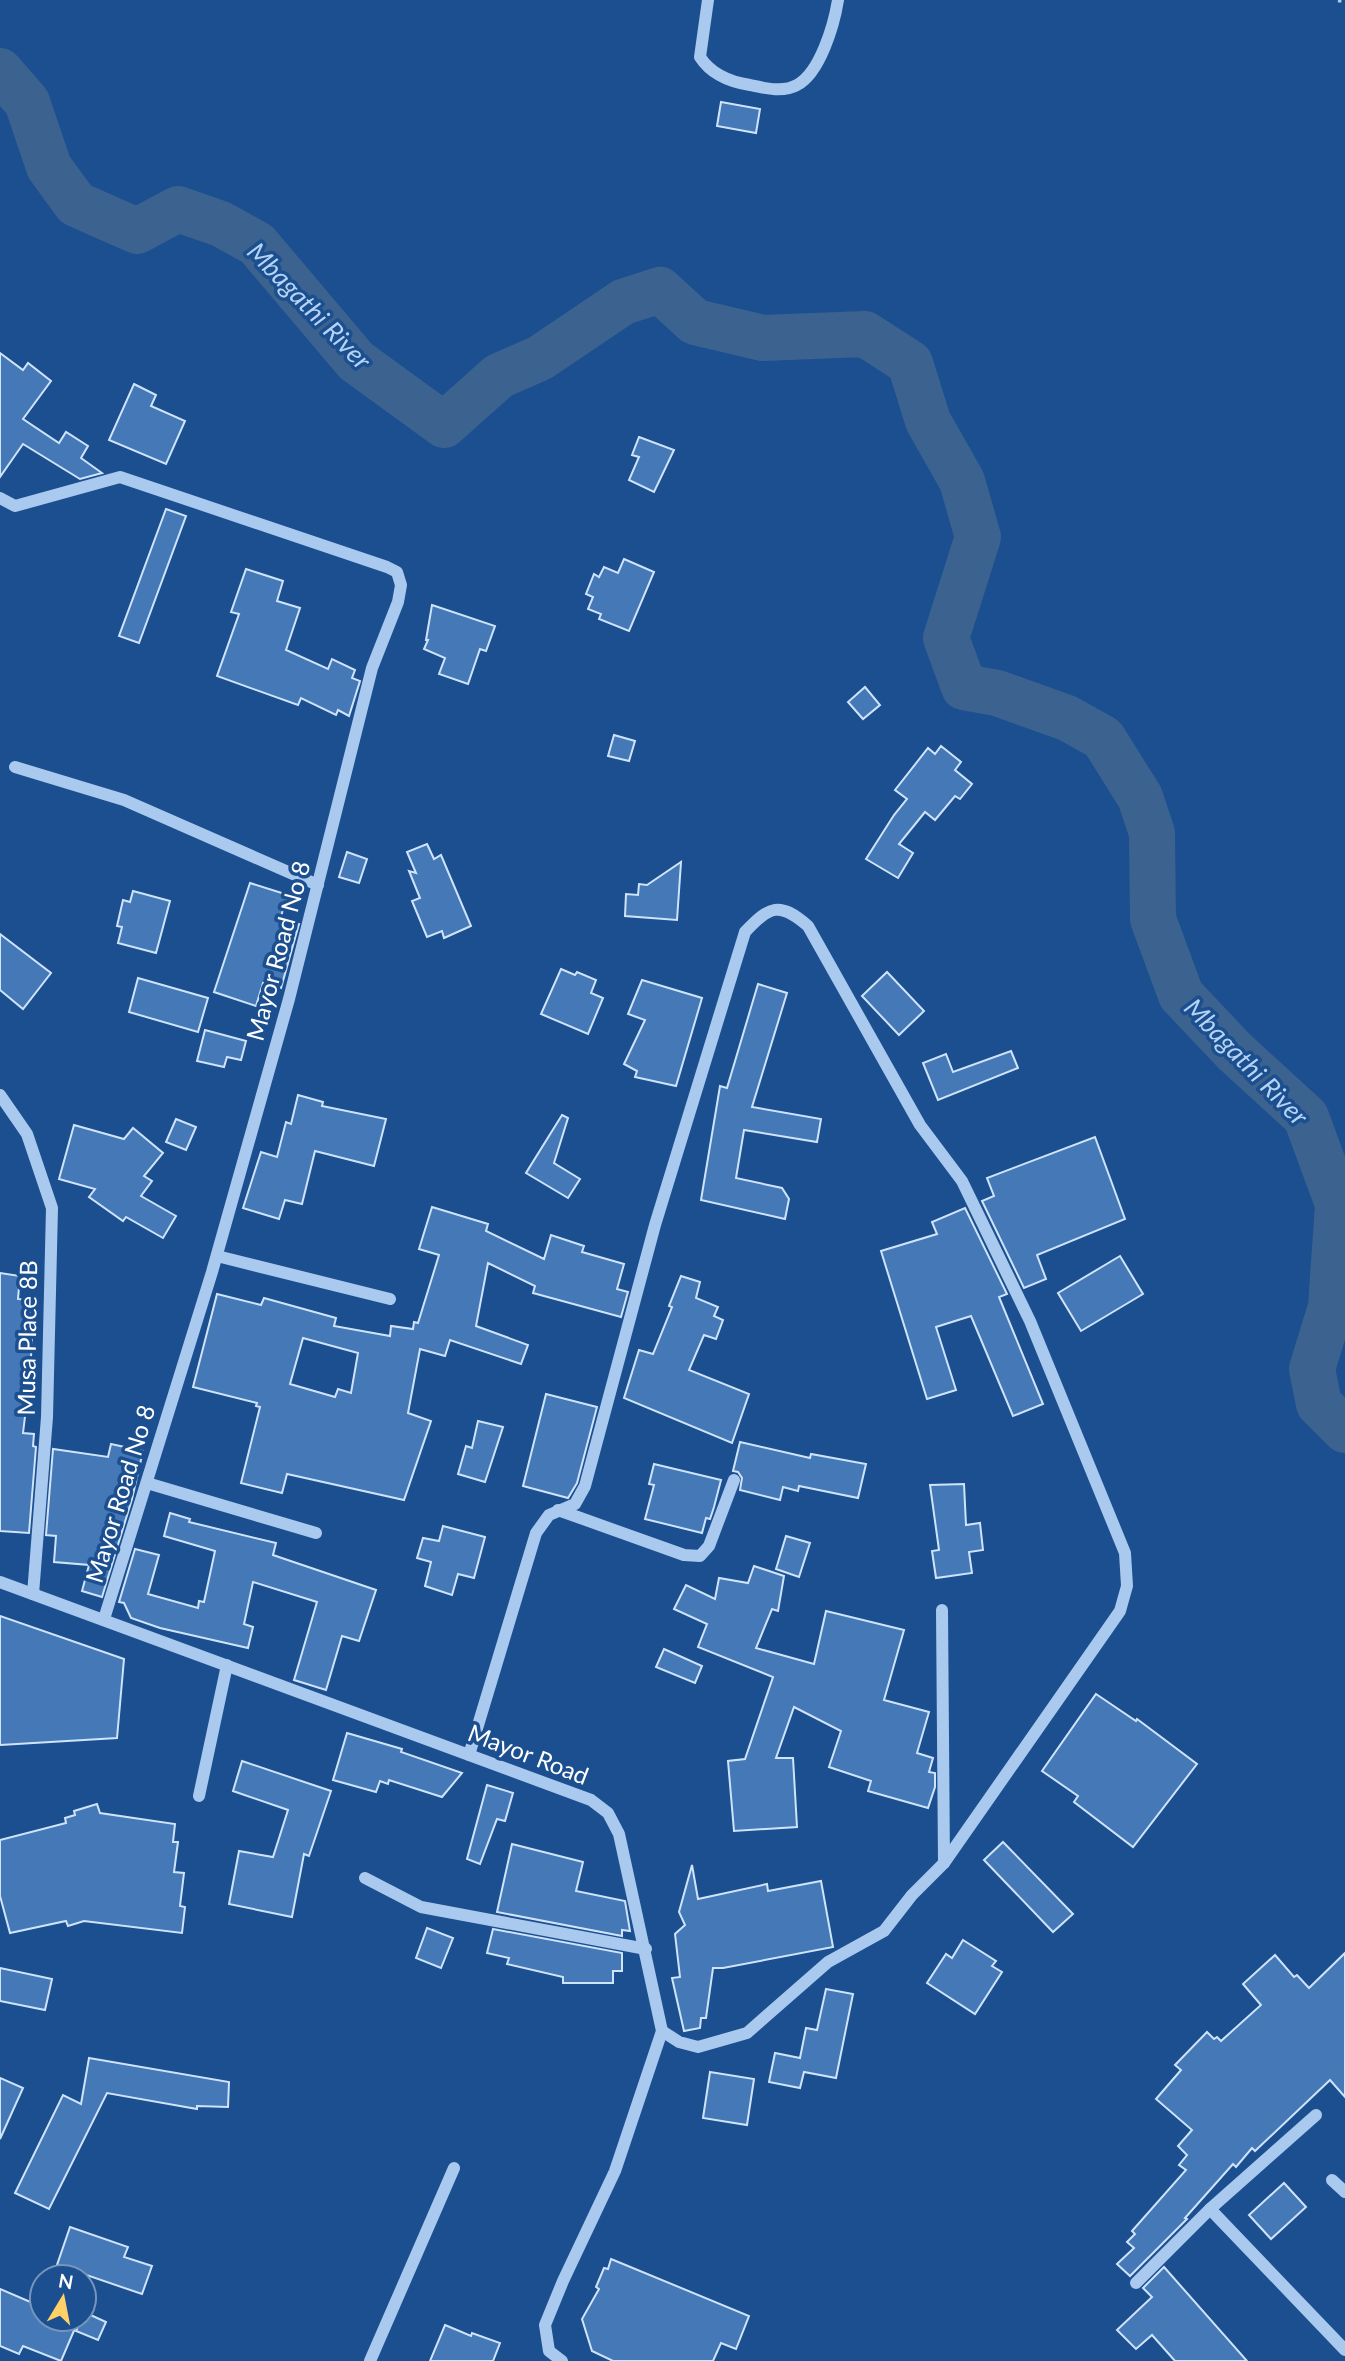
<svg xmlns="http://www.w3.org/2000/svg" width="1345" height="2361" viewBox="0 0 1345 2361" font-family="Lato,sans-serif">
<style>
.lines{fill:none;stroke-linecap:round;stroke-linejoin:round}
.river{stroke:#3c6290;stroke-width:46}
.building{fill:#4478b7;stroke:#cfe3fa;stroke-width:2;fill-rule:evenodd}
.path{stroke:#a9c9ee;stroke-width:4.5;stroke-dasharray:3.5 5;stroke-linecap:butt}
.minor{stroke:#a9c9ee;stroke-width:12}
.labels{text-anchor:middle;stroke-width:7;stroke-linejoin:round;paint-order:stroke}
.street-label{font-size:24px;fill:#fff;stroke:#1b4f8f}
.water-label{font-size:26px;font-style:italic;fill:#b5d3f5;stroke:#1b4f8f}
</style>
<rect width="100%" height="100%" fill="#1b4f8f"/>
<g class="lines">
<!-- river -->
<path class="river" d="M0,71L27,102L49,167L76,204L137,231L178,209L221,224L257,244L356,361L444,425L499,376L540,358L623,302L660,290L695,322L763,338L865,334L910,363L928,421L962,481L978,537L946,638L964,687L997,693L1067,718L1103,738L1140,797L1152,833L1153,919L1181,995L1235,1052L1306,1117L1338,1204L1331,1307L1312,1369L1319,1404L1345,1430"/>
</g>
<!-- building -->
<g class="building">
<path d="M721,102L760,109L756,133L717,126Z"/>
<path d="M0,353L23,370L28,363L51,381L23,419L59,443L66,432L88,446L81,458L102,473L80,479L23,444L0,477Z"/>
<path d="M134,384L156,395L151,406L185,421L166,464L109,440Z"/>
<path d="M639,437L674,450L654,492L629,480L639,457L632,455Z"/>
<path d="M166,509L186,516L139,643L119,636Z"/>
<path d="M624,559L654,572L629,631L599,619L601,614L588,609L593,597L586,594L594,574L599,577L604,567L618,573Z"/>
<path d="M246,569L283,581L277,601L300,608L286,650L328,669L332,659L355,670L352,678L360,681L349,716L338,710L336,715L301,698L298,705L217,676L239,614L231,612Z"/>
<path d="M432,605L495,626L486,651L480,649L468,684L439,674L445,658L424,649L428,640H426Z"/>
<path d="M865,687L880,705L863,719L848,702Z"/>
<path d="M614,735L635,741L629,761L608,756Z"/>
<path d="M941,746L961,762L955,770L972,784L960,799L955,796L935,820L925,812L899,844L913,853L898,878L866,859L894,815L907,799L895,790L928,748L935,754Z"/>
<path d="M427,844L434,859L441,855L471,926L444,938L442,931L427,937L412,901L420,898L409,871L416,873L407,852Z"/>
<path d="M347,852L367,859L359,883L339,877Z"/>
<path d="M681,862L677,920L625,916L626,894L638,895L639,884L647,885Z"/>
<path d="M250,883L288,895L280,919L299,924L281,988L263,983L256,1006L214,992Z"/>
<path d="M133,891L170,901L156,953L118,943L122,927L117,926L123,900L130,902Z"/>
<path d="M0,934L51,973L23,1009L0,990Z"/>
<path d="M561,969L575,975L577,972L596,980L591,993L603,998L588,1034L541,1014Z"/>
<path d="M887,972L924,1011L899,1035L862,996Z"/>
<path d="M138,978L208,998L198,1032L129,1012Z"/>
<path d="M642,980L702,998L676,1086L635,1077L637,1071L624,1064L645,1020L628,1014Z"/>
<path d="M758,984L787,993L752,1107L821,1119L817,1142L744,1130L736,1178L782,1188L789,1199L785,1219L701,1200L720,1086L727,1088Z"/>
<path d="M205,1030L246,1041L241,1060L227,1057L224,1067L197,1061Z"/>
<path d="M1011,1051L1018,1068L938,1100L923,1063L946,1054L953,1072Z"/>
<path d="M298,1095L323,1102L322,1106L386,1119L374,1166L315,1151L302,1204L285,1200L279,1219L243,1208L261,1152L277,1157L286,1122L291,1124Z"/>
<path d="M562,1115L568,1118L554,1163L580,1179L568,1198L526,1173Z"/>
<path d="M176,1119L196,1127L186,1150L166,1142Z"/>
<path d="M74,1125L124,1139L133,1128L163,1153L144,1176L152,1181L141,1196L176,1216L163,1238L126,1217L123,1221L89,1197L95,1189L59,1179Z"/>
<path d="M1095,1137L1125,1219L1037,1255L1046,1279L1024,1288L982,1201L994,1196L987,1178Z"/>
<path d="M432,1207L488,1224L486,1231L544,1259L551,1235L584,1246L582,1252L624,1264L617,1289L628,1292L621,1317L533,1293L535,1286L488,1263L476,1326L528,1345L521,1364L450,1340L445,1356L420,1349L408,1413L431,1421L404,1500L287,1474L282,1493L241,1483L260,1407L256,1406L257,1403L193,1387L217,1294L261,1305L264,1298L336,1318L334,1326L390,1336L391,1326L413,1329L414,1322L418,1323L439,1255L419,1249ZM303,1338L358,1353L351,1393L338,1389L335,1397L290,1384Z"/>
<path d="M965,1208L1007,1294L999,1297L1043,1404L1013,1416L971,1316L936,1327L956,1390L927,1399L881,1251L937,1234L932,1222Z"/>
<path d="M1120,1256L1143,1294L1081,1331L1058,1293Z"/>
<path d="M0,1273L20,1276L18,1299L34,1301L30,1376L23,1433L34,1434L33,1446L36,1447L29,1533L0,1531Z"/>
<path d="M681,1276L700,1282L696,1298L718,1307L714,1316L723,1320L716,1339L704,1335L689,1370L749,1394L732,1443L624,1398L639,1350L653,1354L672,1307L669,1306Z"/>
<path d="M546,1394L597,1407L577,1483L568,1498L523,1486Z"/>
<path d="M478,1421L503,1427L485,1482L458,1474L466,1446L472,1448Z"/>
<path d="M740,1442L810,1458L811,1454L866,1464L858,1498L799,1486L798,1491L783,1487L780,1500L740,1490L742,1478L738,1472L733,1471Z"/>
<path d="M111,1444L143,1451L132,1499L102,1597L82,1591L89,1565L54,1562L56,1536L46,1535L53,1449L108,1457Z"/>
<path d="M654,1464L721,1480L714,1507L710,1519L706,1518L702,1533L645,1519L654,1485L649,1484Z"/>
<path d="M964,1484L966,1525L980,1523L983,1550L969,1552L972,1573L936,1578L932,1551L939,1550L930,1485Z"/>
<path d="M170,1513L190,1519L189,1522L276,1543L273,1555L376,1590L359,1641L342,1636L326,1690L294,1680L317,1602L253,1582L244,1624L253,1627L248,1648L160,1628L131,1618L124,1603L119,1602L135,1549L159,1555L148,1594L198,1608L199,1601L204,1602L215,1551L164,1536Z"/>
<path d="M443,1526L485,1537L474,1578L458,1574L452,1595L425,1586L431,1562L417,1558L423,1538L439,1541Z"/>
<path d="M786,1536L810,1543L799,1577L776,1569Z"/>
<path d="M754,1566L784,1576L778,1611L772,1609L756,1648L814,1664L826,1611L904,1630L884,1700L929,1712L917,1753L933,1758L929,1772L935,1773V1787L928,1808L868,1791L871,1781L829,1767L841,1731L794,1707L776,1758H793L797,1827L734,1831L728,1761L745,1759L773,1677L698,1647L707,1624L674,1609L686,1585L715,1599L719,1578L748,1583Z"/>
<path d="M0,1616L124,1659L117,1738L0,1745Z"/>
<path d="M664,1649L702,1666L695,1683L656,1667Z"/>
<path d="M1096,1694L1136,1721L1137,1719L1197,1764L1133,1847L1074,1802L1078,1796L1042,1771Z"/>
<path d="M347,1733L402,1749L401,1752L462,1773L442,1797L389,1780L388,1784L380,1781L376,1792L333,1780Z"/>
<path d="M242,1761L331,1791L309,1856L304,1854L292,1917L229,1904L239,1851L273,1857L288,1810L233,1791Z"/>
<path d="M487,1785L513,1793L505,1821L497,1819L480,1864L467,1859Z"/>
<path d="M97,1804L100,1813L175,1824L173,1842H178L174,1872L184,1873L180,1906L185,1907L182,1933L84,1921L68,1926L66,1921L10,1933L0,1896V1840L66,1823L65,1818L75,1815L74,1811Z"/>
<path d="M1003,1842L1073,1914L1053,1932L984,1860Z"/>
<path d="M512,1844L583,1862L576,1891L625,1901L630,1931L622,1930V1936L497,1912Z"/>
<path d="M692,1865L698,1899L767,1884L768,1891L821,1881L833,1947L723,1968H713L706,2018H701L700,2028L684,2031L672,1978L680,1977L675,1934L685,1925L679,1912Z"/>
<path d="M427,1928L453,1938L441,1968L416,1958Z"/>
<path d="M493,1929L622,1953V1971H613V1983H563V1977L507,1964L509,1958L487,1953Z"/>
<path d="M963,1940L996,1961L992,1966L1002,1972L975,2014L927,1983L946,1954L952,1958Z"/>
<path d="M1345,1953V2097L1330,2080L1255,2151L1252,2148L1236,2167L1233,2164L1185,2218L1187,2219L1130,2276L1117,2264L1134,2248L1127,2242L1135,2234L1132,2231L1186,2170L1179,2165L1187,2155L1178,2146L1192,2130L1156,2099L1181,2070L1175,2065L1207,2032L1214,2039L1217,2037L1221,2041L1261,2005L1243,1984L1275,1955L1294,1977L1297,1975L1309,1988Z"/>
<path d="M0,1968L52,1979L45,2010L0,2001Z"/>
<path d="M826,1989L853,1994L836,2078L804,2072L800,2088L769,2082L775,2053L800,2058L806,2028L817,2030Z"/>
<path d="M89,2058L229,2082L228,2107L197,2106V2109L107,2093L49,2209L15,2193L63,2095L81,2104Z"/>
<path d="M710,2072L754,2079L747,2125L703,2118Z"/>
<path d="M0,2078L23,2088L0,2139Z"/>
<path d="M1284,2183L1306,2207L1271,2239L1249,2215Z"/>
<path d="M70,2227L128,2247L124,2257L152,2266L142,2294L57,2265Z"/>
<path d="M611,2259L749,2316L736,2349L721,2343L713,2361H613L592,2351L582,2319L599,2289L596,2287L604,2268L608,2269Z"/>
<path d="M1164,2267L1247,2361H1175L1152,2335L1136,2349L1117,2330L1152,2297L1143,2288Z"/>
<path d="M0,2289L42,2307V2319H79L61,2361L23,2346L19,2354L0,2346Z"/>
<path d="M84,2312L106,2322L98,2340L76,2331L81,2319H84Z"/>
<path d="M445,2325L471,2336L472,2333L500,2343L493,2361H430Z"/>
</g>
<g class="lines">
<!-- path -->
<path class="path" d="M1338,0L1345,1"/>
<!-- minor -->
<g class="minor">
<path d="M708,0L700,57C711,74 730,82 750,85C764,88 783,93 797,85C820,73 834,25 838,0"/>
<path d="M0,498L15,506L120,477L387,567L397,572L401,585L398,602L372,668L289,999L212,1272L104,1619"/>
<path d="M15,767L124,800L318,885"/>
<path d="M0,1095L27,1134L52,1208L47,1417L33,1594"/>
<path d="M217,1256L390,1299"/>
<path d="M147,1483L316,1533"/>
<path d="M558,1510L684,1555L700,1556L709,1546L734,1480"/>
<path d="M0,1582L591,1800L608,1813L619,1834L662,2031L615,2171L563,2281L545,2325L549,2351L562,2361"/>
<path d="M942,1610L944,1863"/>
<path d="M469,1755L536,1533L549,1515L575,1504L585,1486L655,1225L745,932C770,906 779,901 808,926L920,1125L962,1181L1030,1321L1125,1553L1127,1586L1120,1611L944,1863L912,1895L884,1931L828,1962L747,2033L698,2047L679,2042L662,2031"/>
<path d="M199,1796L227,1665"/>
<path d="M365,1878L421,1907L646,1949"/>
<path d="M1332,2180L1345,2192"/>
<path d="M1210,2209L1345,2350"/>
<path d="M1136,2283L1210,2209L1316,2115"/>
<path d="M370,2361L454,2168"/>
</g>
</g>
<g class="labels">
<!-- street labels -->
<g class="street-label">
<text transform="translate(279 951) rotate(-75)" y="8">Mayor Road No 8</text>
<text transform="translate(28 1338) rotate(-89)" y="8">Musa Place 8B</text>
<text transform="translate(121 1494) rotate(-73)" y="8">Mayor Road No 8</text>
<text transform="translate(528 1755) rotate(21)" y="8">Mayor Road</text>
</g>
<!-- water labels -->
<g class="water-label">
<text transform="translate(309 306) rotate(46)" y="9">Mbagathi River</text>
<text transform="translate(1246 1062) rotate(46)" y="9">Mbagathi River</text>
</g>
</g>
<!-- north arrow -->
<g transform="translate(63 2298) rotate(10)"><circle r="33" fill="#1b4f8f" stroke="#7695bc" stroke-width="2"/>
<path d="M0-5L12 26L0 18L-12 26Z" fill="#ffd166"/>
<text y="-10" font-size="19" font-weight="bold" text-anchor="middle" fill="#ffffff">N</text>
</g>
</svg>
